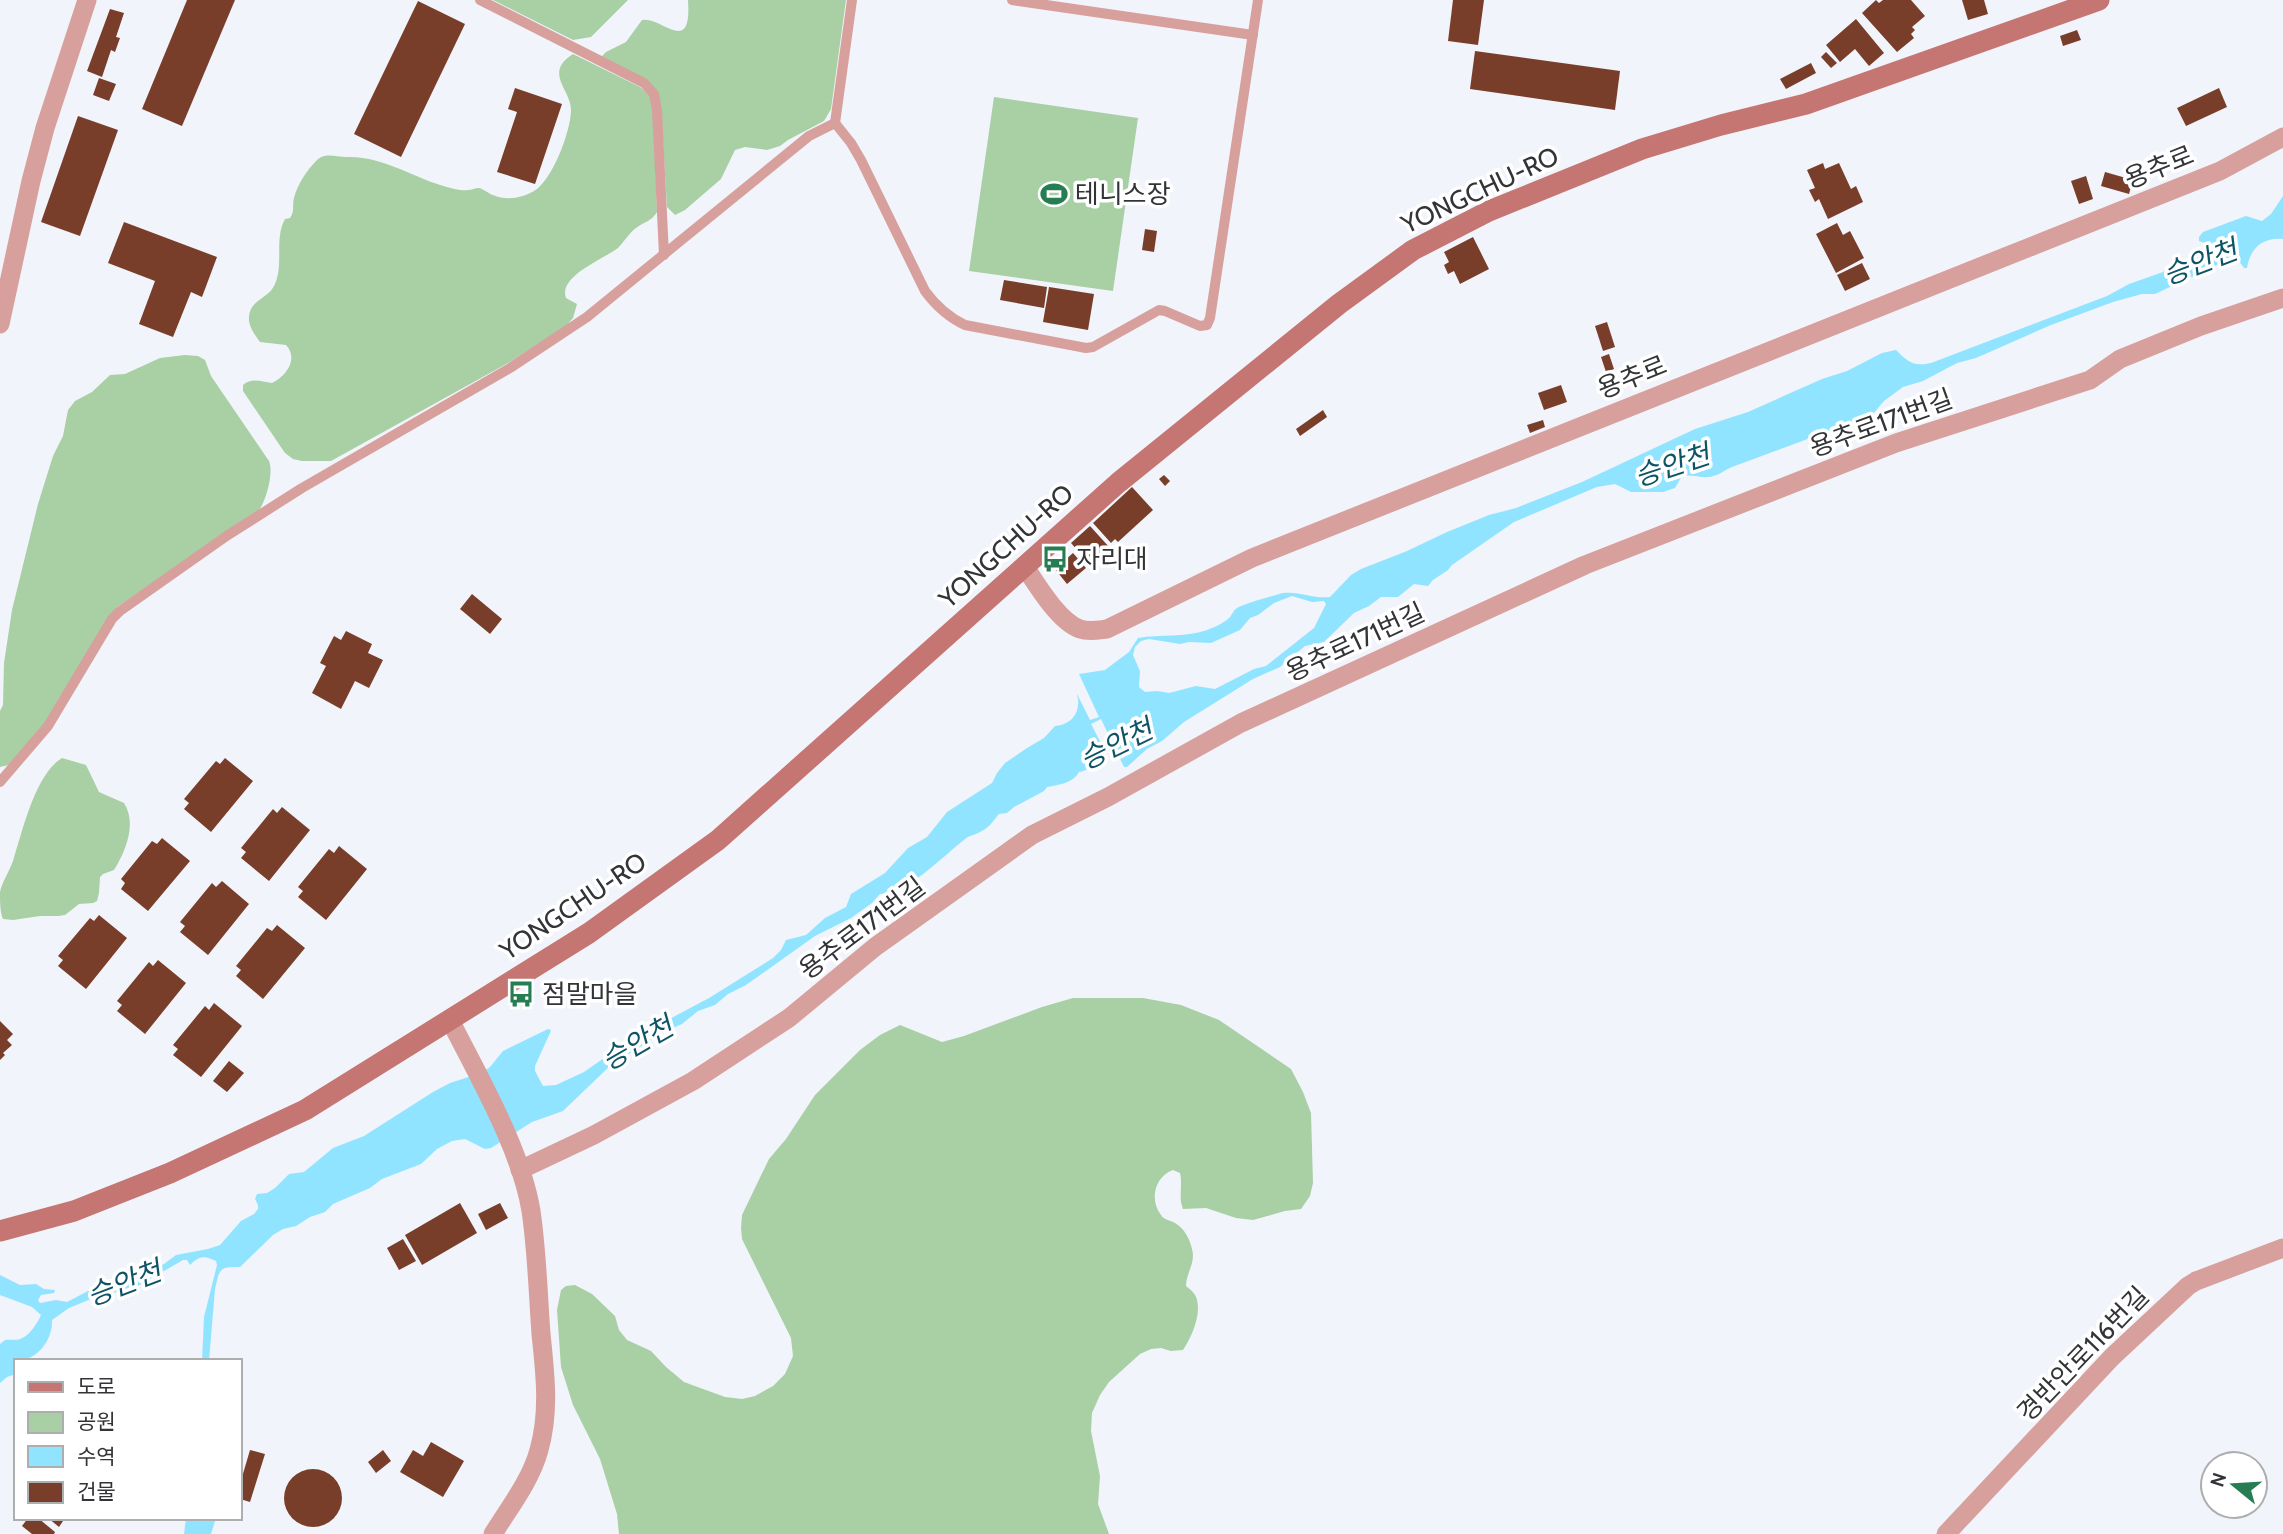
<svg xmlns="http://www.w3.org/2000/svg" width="2283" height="1534" viewBox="0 0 2283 1534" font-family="Cabin,'Noto Sans KR',sans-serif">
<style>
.green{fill:#a9cfa5}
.water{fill:#91e4ff;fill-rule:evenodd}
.building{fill:#793e2a}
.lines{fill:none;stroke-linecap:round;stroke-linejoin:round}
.lane{stroke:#d8a09d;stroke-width:10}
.street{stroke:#d8a09d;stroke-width:19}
.secondary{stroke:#c57572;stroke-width:21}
.labels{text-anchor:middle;stroke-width:7;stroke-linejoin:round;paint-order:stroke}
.street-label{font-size:26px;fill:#333437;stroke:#fff}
.poi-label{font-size:26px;fill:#333437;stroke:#fff;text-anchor:start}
.water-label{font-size:28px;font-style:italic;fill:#0d5466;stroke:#fff}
</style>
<rect width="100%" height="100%" fill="#f1f4fb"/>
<!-- green -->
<g class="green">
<path d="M493,0H628L591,37L573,40Z"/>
<path d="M688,0H846L831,109L824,121L788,140L780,146L767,150L745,147L735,150L721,179L685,210L675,215L667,207L661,108L658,93L648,81L601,57L606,52L626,42L642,20C662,16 692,58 688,0Z"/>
<path d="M573,54L640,87L650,95L653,109L657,212C651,222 645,221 636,228C629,233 624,242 618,248C604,259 558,276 566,298L577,304L573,318L566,326L508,363L331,461H302L293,459L285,453L243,391V385C252,377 262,382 272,383C286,376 299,359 286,345L260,342C255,335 248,326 249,317C250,299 269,299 275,284C284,263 274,239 285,219L290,218C295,211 292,206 294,198C297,185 307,170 316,161C325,152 335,157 346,157C381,155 414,178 447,187C454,189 462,191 468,190C472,190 475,188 479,188C484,189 489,194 493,195C507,201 522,198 534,191C552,181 571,131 571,110C571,89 543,73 573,54Z"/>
<path d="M994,97L1138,118L1113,291L969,271Z"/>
<path d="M185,355L198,356L205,360L211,376L269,461C274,473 266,501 258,512L117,607L45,723L9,765L0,767V711L3,705L4,663L12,610L38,504L53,456L63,436L68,410L75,401L92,392L110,375L125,374L160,358Z"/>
<path d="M62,758L86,765L99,792L124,803C137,823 126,851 114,870L103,874L100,877L99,893L97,901L93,903L79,904L65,915L58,916H40L13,920L3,919C0,912 0,901 0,892C2,882 9,872 13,861C22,833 35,774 62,758Z"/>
<path d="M1073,998H1143L1181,1005L1219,1020L1291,1069L1303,1092L1311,1113L1313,1183L1310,1196L1301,1209L1285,1211L1253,1220L1236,1218L1206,1208L1183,1209C1178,1197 1183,1186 1180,1173L1173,1170C1155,1176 1149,1200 1161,1215C1164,1220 1170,1220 1175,1223C1184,1228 1190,1239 1192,1249C1196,1263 1186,1273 1186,1286C1191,1290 1196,1294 1197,1300C1201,1315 1192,1337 1183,1350L1171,1351L1161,1348L1151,1349L1140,1354L1109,1382L1100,1395L1092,1413L1091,1431L1100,1476L1098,1504L1109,1534H619L617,1514L600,1459L573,1405L561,1367L557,1310L561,1290L566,1286L575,1285L592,1294L615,1316L619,1330L627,1340L651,1351L666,1367L684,1382L725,1397L742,1399L755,1396L773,1386L785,1374L793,1356L791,1338L742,1239L741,1228L742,1215L769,1159L786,1139L815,1095L860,1050L880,1035L900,1025L942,1042L964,1036L1042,1007Z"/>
</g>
<!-- water -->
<g class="water">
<path d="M2283,196V239C2262,237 2250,249 2247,268H2244L2237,258L2234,257L2155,294H2142L2113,302L2051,325L1976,358L1957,363L1923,381L1903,387L1884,401L1872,415L1732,467C1725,470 1716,477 1708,477C1699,478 1692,474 1682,476L1675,488L1663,492H1631L1615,484L1597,487L1514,522L1452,565L1448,570L1433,580L1428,586L1414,584L1398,597H1381L1369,606L1354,613L1324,642L1305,646L1280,667L1253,679L1184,722L1162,741L1147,749L1127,767H1124L1114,746L1105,750L1108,758C1102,762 1085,772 1079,772C1073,783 1059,785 1047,787L1044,791L1014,807L1007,813L999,814C993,821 989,828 980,832C975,835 970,835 965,839C943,856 909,893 880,894L872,903L851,918L815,936L746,985L728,994L715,1005L698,1011L682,1024L666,1031L612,1064L563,1111L532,1122L491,1148L485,1149L465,1139L452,1141L437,1149L421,1164L382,1179L370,1188L333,1204L325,1212L310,1217L296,1226L283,1229L273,1235L240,1267C219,1267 220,1268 215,1289L209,1361H202L204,1317L217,1265L216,1261C204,1255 199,1256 190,1265L187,1260H183L138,1286L91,1299L69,1308L52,1320C53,1340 37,1361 16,1361V1374L7,1377L0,1383V1344L5,1340C10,1339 18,1341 22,1338C30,1335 38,1322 41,1315L32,1307L0,1295V1275L20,1285L36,1284L44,1289L55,1290L54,1293L41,1295L38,1300L40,1303L56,1300L67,1302L88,1291L139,1276L164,1264L176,1255L208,1249L220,1245L241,1221L254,1214L258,1209V1205L255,1199L257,1194L267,1193L275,1188L289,1174L304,1172L333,1148L364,1136L433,1092L450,1083L481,1073L490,1067L503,1051L548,1029L551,1030L550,1033L535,1066V1071L543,1086L556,1085L584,1072L630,1040L709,998L773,958L781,950L786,940L806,935L825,918L846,907L851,894L885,873L908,848L927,837L947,812L992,783L997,773L1005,763L1027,748L1044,738L1055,726C1066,725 1077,719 1078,705C1079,701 1077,697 1077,694L1090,720L1099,717L1079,674L1105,670L1129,652L1138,638C1161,634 1184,638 1207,630C1215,627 1224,623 1230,617C1233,613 1233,611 1237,608C1243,604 1275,595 1283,593C1299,591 1314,599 1330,597L1351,575L1361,569L1407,551L1447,532L1489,515L1516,508L1582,482L1695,429L1748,412L1822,379L1847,371L1882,353L1896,350C1908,362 1914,367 1931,363L2107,296L2129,284L2163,272L2183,259L2211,255L2219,249L2199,241V237L2203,232L2246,216L2262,221L2271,214ZM1292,596L1312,602L1324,601L1326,604L1314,628L1266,666L1254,669L1215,689L1196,686L1169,693L1157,691L1145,692L1139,687L1140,671L1133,655L1135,647L1141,641L1149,639L1180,644L1189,642L1211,643L1240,630L1250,618L1258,615L1274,603ZM1101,719L1112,742L1103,747L1091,724Z"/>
<path d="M186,1518H216L211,1534H184Z"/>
</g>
<!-- building -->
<g class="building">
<path d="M187,0H235L182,126L142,109Z"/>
<path d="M1453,0H1484L1478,45L1448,41Z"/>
<path d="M1876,0L1879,3L1883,0H1911L1925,16L1912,27L1915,30L1911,34L1914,38L1897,52L1862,13Z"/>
<path d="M1962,0H1984L1988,14L1968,20Z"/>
<path d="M418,1L465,24L401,157L354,134Z"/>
<path d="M110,9L124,13L116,37L120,38L115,52L111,50L102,77L87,71Z"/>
<path d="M1856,19L1884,53L1869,66L1855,49L1840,62L1826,45Z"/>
<path d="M2077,30L2081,40L2063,46L2060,36Z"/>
<path d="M1475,51L1620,71L1615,110L1470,89Z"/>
<path d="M1826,52L1837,63L1831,68L1821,57Z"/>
<path d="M1811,63L1816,73L1786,89L1780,79Z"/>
<path d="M99,78L116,84L109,101L93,95Z"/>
<path d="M515,88L562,104L535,184L497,172L517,112L508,109Z"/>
<path d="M2219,88L2227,107L2186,126L2177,108Z"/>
<path d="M78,116L118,130L80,236L41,222Z"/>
<path d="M1823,163L1825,169L1839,163L1851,189L1856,186L1863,202L1828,219L1819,199L1815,202L1809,190L1815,188L1807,170Z"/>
<path d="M2105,172L2133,180L2129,194L2101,186Z"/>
<path d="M2086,176L2093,199L2079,204L2071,181Z"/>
<path d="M124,222L217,257L202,297L191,292L173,337L139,324L155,281L108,263Z"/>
<path d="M1837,223L1843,235L1850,231L1864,258L1836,273L1816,234Z"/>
<path d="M1145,229L1157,231L1154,252L1142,250Z"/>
<path d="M1473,237L1489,269L1460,284L1454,271L1448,274L1444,265L1449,262L1444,252Z"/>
<path d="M1862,263L1870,279L1845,291L1837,275Z"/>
<path d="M1004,280L1047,287L1044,308L1000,300Z"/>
<path d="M1049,287L1094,294L1088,330L1043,322Z"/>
<path d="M1607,322L1615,347L1603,351L1595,326Z"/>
<path d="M1609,354L1614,369L1606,372L1601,357Z"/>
<path d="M1561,385L1567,402L1544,410L1538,393Z"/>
<path d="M1323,410L1327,417L1300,436L1296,429Z"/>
<path d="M1543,420L1545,427L1530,433L1527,425Z"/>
<path d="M1164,475L1170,481L1165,486L1159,479Z"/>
<path d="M1132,487L1153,510L1118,542L1115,539L1111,543L1093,523Z"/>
<path d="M1090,526L1110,548L1091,566L1071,543Z"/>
<path d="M1073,553L1086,568L1067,584L1055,569Z"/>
<path d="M472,594L502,619L490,634L460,609Z"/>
<path d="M346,631L372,644L368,653L383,660L369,688L355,681L341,709L312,693L326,666L320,663L334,636L341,640Z"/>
<path d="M225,758L253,781L211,832L184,809L189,803L184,799L216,761L220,764Z"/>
<path d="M282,807L310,830L269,881L241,858L246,852L241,848L273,809L277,813Z"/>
<path d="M162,838L190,861L148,911L121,889L125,883L121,879L152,841L157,844Z"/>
<path d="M339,846L367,869L326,920L298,897L303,891L298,887L329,849L334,853Z"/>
<path d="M222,881L249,904L208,955L180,932L185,926L180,922L212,883L216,887Z"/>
<path d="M99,915L127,938L86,989L58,966L63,960L58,956L90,918L94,921Z"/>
<path d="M277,925L305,948L263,999L236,976L241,970L236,966L267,928L272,931Z"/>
<path d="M158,960L186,983L145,1034L117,1011L122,1005L117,1001L149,962L153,966Z"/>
<path d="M214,1003L242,1026L201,1077L173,1055L178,1049L173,1045L205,1006L209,1010Z"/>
<path d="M0,1021L13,1034L7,1040L12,1045L3,1053L5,1055L0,1060Z"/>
<path d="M229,1061L244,1073L227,1092L213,1081Z"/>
<path d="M460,1203L477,1233L422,1265L405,1235Z"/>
<path d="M500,1203L508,1218L486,1230L478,1214Z"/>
<path d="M403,1239L416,1261L399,1270L387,1248Z"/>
<path d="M431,1442L464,1461L443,1497L400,1472L413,1450L423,1456Z"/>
<path d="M250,1450L265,1454L250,1502L240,1499V1484Z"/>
<path d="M383,1450L391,1461L376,1473L368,1462Z"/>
<circle cx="313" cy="1498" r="29"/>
<path d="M28,1518H38L55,1532L54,1534H32L22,1526Z"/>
<path d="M48,1518H65L59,1527Z"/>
</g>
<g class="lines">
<!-- lane -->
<g class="lane">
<path d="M480,0L644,83L654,94L657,110L664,255"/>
<path d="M1012,0L1253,35"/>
<path d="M835,123L852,0"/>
<path d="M0,782L48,726L112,619L120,611L228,535L302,488L510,368L587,317L809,136L835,123L851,143L861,160L925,291C936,306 948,317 965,325L1086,348L1093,347L1159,310L1165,311L1200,326L1207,325L1210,318L1258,0"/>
</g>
<!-- street -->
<g class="street">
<path d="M0,324L31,181L45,128L87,0"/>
<path d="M1025,567C1037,585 1059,622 1080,629C1089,632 1098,630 1107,629L1252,558L2220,171L2283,137"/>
<path d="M450,1020C478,1076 521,1149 531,1211C537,1251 538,1293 541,1334C545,1373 550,1411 539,1450C531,1480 509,1508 493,1534"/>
<path d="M520,1170L594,1135L693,1081L789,1018L875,947L1032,835L1108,797L1241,723L1585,565L1896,443L2090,380L2120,359L2201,326L2283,298"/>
<path d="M1946,1534L2112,1357L2188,1286L2196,1281L2283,1248"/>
</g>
<!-- secondary -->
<path class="secondary" d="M0,1231L74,1211L170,1173L305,1110L589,933L718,840L1118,483L1339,304L1413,250L1489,211L1642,149L1721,125L1806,104L2099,0"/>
</g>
<!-- icons -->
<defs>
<g id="stadium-bare" transform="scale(2.1)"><path d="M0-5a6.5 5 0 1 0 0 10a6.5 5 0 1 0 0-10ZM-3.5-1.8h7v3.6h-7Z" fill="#267d51" stroke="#fff" stroke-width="2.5" paint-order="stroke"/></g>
<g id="bus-bare" transform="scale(2.1)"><path d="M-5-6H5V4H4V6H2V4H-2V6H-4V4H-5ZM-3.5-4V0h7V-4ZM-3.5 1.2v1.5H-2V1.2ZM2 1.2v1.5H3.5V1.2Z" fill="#267d51" stroke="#fff" stroke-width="2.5" paint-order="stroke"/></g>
</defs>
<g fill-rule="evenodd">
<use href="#stadium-bare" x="1054" y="194"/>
<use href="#bus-bare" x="1055" y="559"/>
<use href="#bus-bare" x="521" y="994"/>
</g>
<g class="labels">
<!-- street labels -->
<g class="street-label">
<text transform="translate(2159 167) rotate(-22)" y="9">용추로</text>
<text transform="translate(1480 190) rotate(-25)" y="9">YONGCHU-RO</text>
<text transform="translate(1632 377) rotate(-22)" y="9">용추로</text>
<text transform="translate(1881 423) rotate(-20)" y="9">용추로171번길</text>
<text transform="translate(1006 546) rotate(-42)" y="9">YONGCHU-RO</text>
<text transform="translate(1355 642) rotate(-25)" y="9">용추로171번길</text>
<text transform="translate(573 906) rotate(-34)" y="9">YONGCHU-RO</text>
<text transform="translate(862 928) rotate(-37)" y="9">용추로171번길</text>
<text transform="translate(2083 1354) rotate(-46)" y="9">경반안로116번길</text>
</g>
<!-- poi labels -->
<g class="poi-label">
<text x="1075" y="203">테니스장</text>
<text x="1076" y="568">자리대</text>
<text x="542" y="1003">점말마을</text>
</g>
<!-- water labels -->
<g class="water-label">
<text transform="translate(2200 262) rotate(-21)" y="10">승안천</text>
<text transform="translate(1672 465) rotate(-18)" y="10">승안천</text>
<text transform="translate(1116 744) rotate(-26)" y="10">승안천</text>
<text transform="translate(637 1043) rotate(-30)" y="10">승안천</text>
<text transform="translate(124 1283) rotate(-21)" y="10">승안천</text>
</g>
</g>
<!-- legend -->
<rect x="14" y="1359" width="228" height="161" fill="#ffffff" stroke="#adaeaf" stroke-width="2"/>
<rect x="28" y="1382" width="35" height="10" fill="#c57572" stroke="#adaeaf" stroke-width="2"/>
<text x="77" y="1394" font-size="21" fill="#333437">도로</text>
<rect x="28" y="1412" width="35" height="21" fill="#a9cfa5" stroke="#adaeaf" stroke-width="2"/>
<text x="77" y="1429" font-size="21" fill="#333437">공원</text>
<rect x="28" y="1446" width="35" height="21" fill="#91e4ff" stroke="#adaeaf" stroke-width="2"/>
<text x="77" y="1464" font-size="21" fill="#333437">수역</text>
<rect x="28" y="1482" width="35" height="21" fill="#793e2a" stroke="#adaeaf" stroke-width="2"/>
<text x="77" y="1499" font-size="21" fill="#333437">건물</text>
<!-- north arrow -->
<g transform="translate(2234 1485) rotate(288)"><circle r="33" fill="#ffffff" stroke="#adaeaf" stroke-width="2"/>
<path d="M0-5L12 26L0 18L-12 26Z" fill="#267d51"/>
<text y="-10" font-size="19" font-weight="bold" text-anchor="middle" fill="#333437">N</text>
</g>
</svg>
